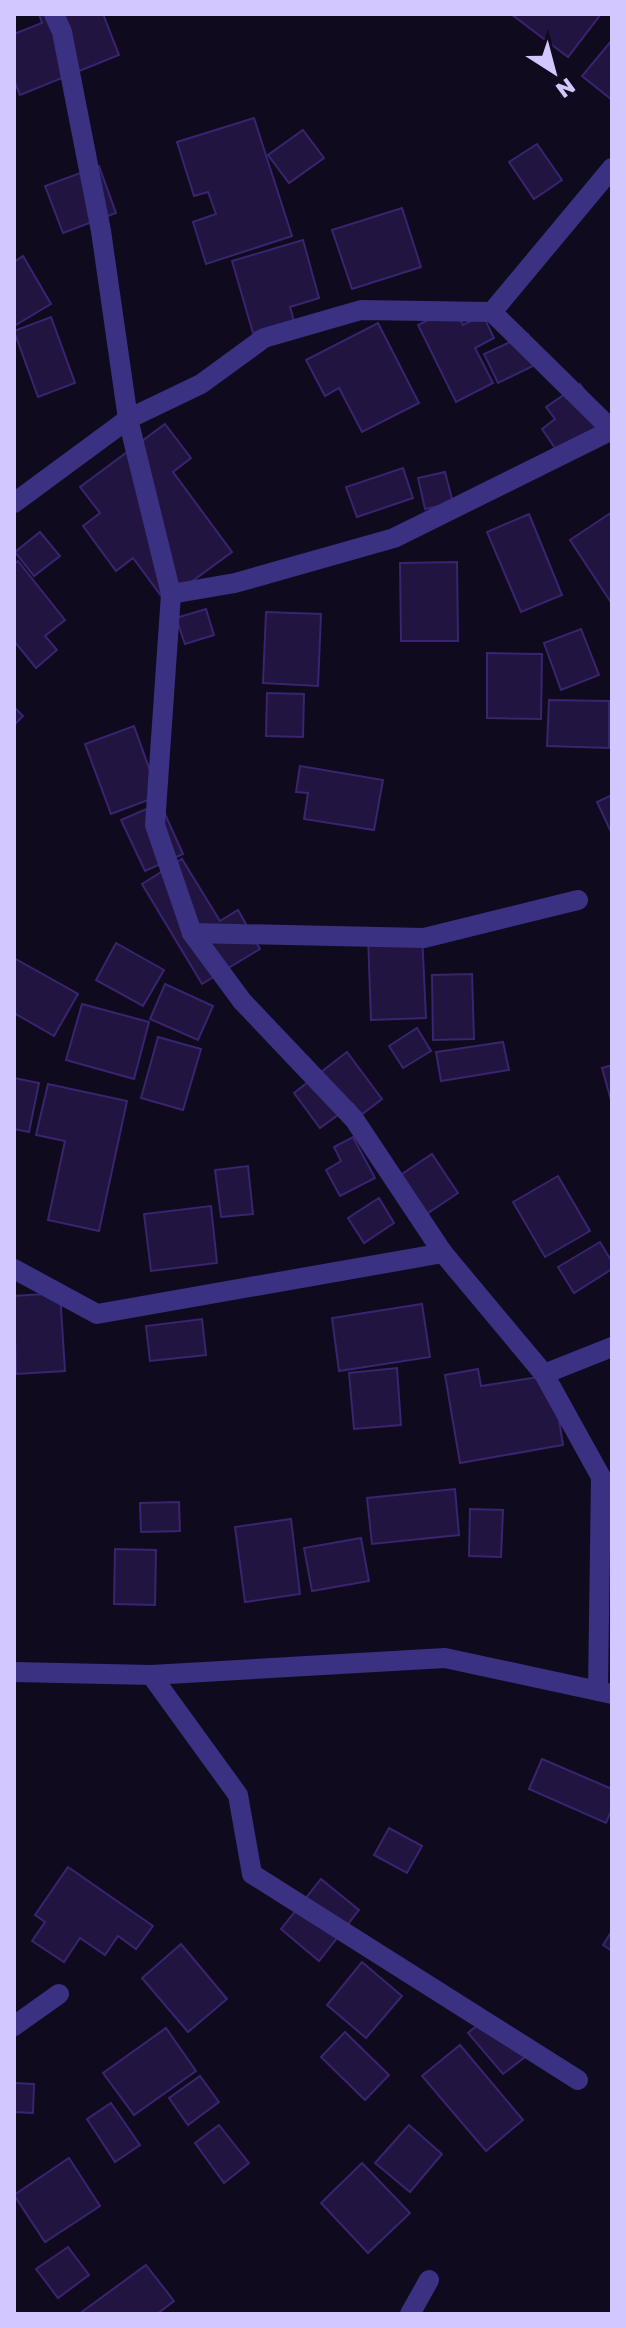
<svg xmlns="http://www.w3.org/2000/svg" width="626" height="2328" viewBox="0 0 626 2328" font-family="'Golos Text',sans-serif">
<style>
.building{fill:#211441;stroke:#39246f;stroke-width:2}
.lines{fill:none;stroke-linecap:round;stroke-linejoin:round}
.lane{stroke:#3a3182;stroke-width:20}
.street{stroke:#3a3182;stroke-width:20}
</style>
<rect width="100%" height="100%" fill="#0f0a1e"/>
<!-- building -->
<g class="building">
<path d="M39,14H103L119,55L20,95L14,80V34L42,23Z"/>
<path d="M511,14H601L568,57Z"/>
<path d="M612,40V100L582,76Z"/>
<path d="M254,118L292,236L206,264L193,222L216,214L208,192L194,196L177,142Z"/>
<path d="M303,130L324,158L289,183L268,155Z"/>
<path d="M537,144L562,180L534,199L509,162Z"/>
<path d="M99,166L116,213L63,233L45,186Z"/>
<path d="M402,208L421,267L352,289L332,230Z"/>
<path d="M303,240L319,298L290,307L294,321L253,333L232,261Z"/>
<path d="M23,256L51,304L14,326V262Z"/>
<path d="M454,307L463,325L483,315L494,338L475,348L493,383L456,402L418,325Z"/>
<path d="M51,317L75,383L38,397L14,331Z"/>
<path d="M378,323L419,403L362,432L339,388L325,396L306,360Z"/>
<path d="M528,334L541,362L498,383L484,354Z"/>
<path d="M580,384L606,421L559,454L542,429L555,419L546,407Z"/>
<path d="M165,424L191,458L173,472L232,552L165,601L133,558L116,571L83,526L100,513L80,487Z"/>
<path d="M403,468L413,498L357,517L346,487Z"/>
<path d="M445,472L453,503L425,509L418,478Z"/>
<path d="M612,512V604L570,540Z"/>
<path d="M529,514L562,595L521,612L487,532Z"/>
<path d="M40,532L60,556L34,576L15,552Z"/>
<path d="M18,561L65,620L45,636L57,650L36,668L14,641V564Z"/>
<path d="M457,562L458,641H401L400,563Z"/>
<path d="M206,609L214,635L185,644L176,618Z"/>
<path d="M266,612L321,614L318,686L263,683Z"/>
<path d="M581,629L599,675L561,690L544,643Z"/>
<path d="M487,653L542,654L541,719L487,718Z"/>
<path d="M267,693L304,694L303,737L266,736Z"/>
<path d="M549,700L609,701V748L547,746Z"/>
<path d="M14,707L23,716L14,725Z"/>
<path d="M134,726L159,796L111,814L85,744Z"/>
<path d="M300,766L383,780L374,830L304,819L308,793L296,792Z"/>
<path d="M612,795V834L597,802Z"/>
<path d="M160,803L183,854L145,871L121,820Z"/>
<path d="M182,859L220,921L238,910L260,949L202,984L142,884Z"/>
<path d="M422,934L426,1018L371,1020L368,936Z"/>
<path d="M116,943L164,970L143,1006L96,980Z"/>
<path d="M14,958L78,994L54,1036L14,1013Z"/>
<path d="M472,974L474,1039L433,1040L432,975Z"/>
<path d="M165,984L213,1006L198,1040L150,1019Z"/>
<path d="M82,1004L149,1022L134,1079L66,1060Z"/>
<path d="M417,1028L431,1051L403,1068L389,1046Z"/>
<path d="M158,1037L201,1049L183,1110L141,1098Z"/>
<path d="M503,1042L509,1070L441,1081L436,1052Z"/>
<path d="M347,1052L382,1099L361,1115L353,1104L320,1128L294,1093Z"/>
<path d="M612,1065V1104L602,1068Z"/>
<path d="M14,1078L39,1083L29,1132L14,1129Z"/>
<path d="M48,1084L127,1101L99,1231L48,1220L65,1141L36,1135Z"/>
<path d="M353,1137L375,1178L340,1196L326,1170L341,1161L334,1147Z"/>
<path d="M432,1154L458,1193L413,1223L387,1184Z"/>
<path d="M248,1166L253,1214L221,1217L215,1170Z"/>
<path d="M558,1176L590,1231L545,1257L513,1202Z"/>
<path d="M379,1198L394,1223L364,1243L348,1218Z"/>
<path d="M211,1206L217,1263L151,1271L144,1214Z"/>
<path d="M600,1242L612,1262V1269L574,1293L558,1267Z"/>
<path d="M60,1293L65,1371L16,1374L14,1296Z"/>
<path d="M422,1304L430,1357L339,1371L332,1318Z"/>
<path d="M202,1319L206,1355L150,1361L146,1326Z"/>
<path d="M397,1368L401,1425L354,1429L349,1373Z"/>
<path d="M478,1369L481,1386L552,1375L563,1445L460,1463L445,1375Z"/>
<path d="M455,1489L459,1535L372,1544L367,1498Z"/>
<path d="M179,1502L180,1531L141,1532L140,1503Z"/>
<path d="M470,1509L503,1510L501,1557L469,1556Z"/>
<path d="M291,1519L300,1594L245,1602L235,1527Z"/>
<path d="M361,1538L369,1581L312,1591L304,1548Z"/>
<path d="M115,1549L156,1550L155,1605L114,1604Z"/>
<path d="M542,1759L612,1789V1809L606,1823L529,1789Z"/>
<path d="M389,1828L422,1846L407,1873L374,1855Z"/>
<path d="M68,1867L153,1926L136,1949L118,1936L105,1955L80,1938L64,1962L32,1941L45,1922L35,1915Z"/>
<path d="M321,1879L359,1910L319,1961L281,1929Z"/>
<path d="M612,1931V1951L603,1945Z"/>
<path d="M181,1944L227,1999L188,2032L142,1978Z"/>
<path d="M362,1962L402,1996L366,2038L327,2005Z"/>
<path d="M490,2015L525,2057L503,2074L468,2033Z"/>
<path d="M166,2028L196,2071L134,2115L103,2073Z"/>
<path d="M345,2032L389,2075L365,2100L321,2057Z"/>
<path d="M460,2045L523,2120L486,2151L422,2076Z"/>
<path d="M200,2076L219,2102L188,2125L169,2098Z"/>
<path d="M14,2083L34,2084L33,2113L14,2112Z"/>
<path d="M111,2103L140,2145L115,2162L87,2119Z"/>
<path d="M219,2125L249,2163L224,2183L195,2143Z"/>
<path d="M409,2125L442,2154L410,2192L375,2163Z"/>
<path d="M69,2158L100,2206L45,2242L14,2195Z"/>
<path d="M362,2163L410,2213L368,2253L321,2203Z"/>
<path d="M68,2247L89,2275L58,2298L36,2269Z"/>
<path d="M146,2265L174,2301L157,2314H79Z"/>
</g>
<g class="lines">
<!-- lane -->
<g class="lane">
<path d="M128,419L201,384L264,338L361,310L492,312"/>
<path d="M171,594L235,583L394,538L612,430"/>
<path d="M192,933L424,938L578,900"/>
<path d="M14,1269L97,1314L443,1253"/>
<path d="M151,1675L238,1795L252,1874L578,2080"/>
<path d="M14,2026L59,1994"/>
<path d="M410,2314L429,2280"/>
</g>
<!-- street -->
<g class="street">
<path d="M54,14L62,32L101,231L128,419L171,594L155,825L192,933L242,1001L354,1119L443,1253L544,1374L601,1477L598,1691"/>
<path d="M612,168L492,312L612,430"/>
<path d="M14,503L128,419"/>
<path d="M544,1374L612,1347"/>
<path d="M14,1672L151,1675L445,1658L612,1694"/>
</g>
</g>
<!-- border -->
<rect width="626" height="2328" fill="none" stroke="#d2c7ff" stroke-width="32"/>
<!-- north arrow -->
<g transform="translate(554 72) rotate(144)" stroke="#0f0a1e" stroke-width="6" paint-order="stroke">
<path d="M0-6L14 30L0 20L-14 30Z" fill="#d2c7ff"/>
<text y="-12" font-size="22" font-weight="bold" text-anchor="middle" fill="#d2c7ff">N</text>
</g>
</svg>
